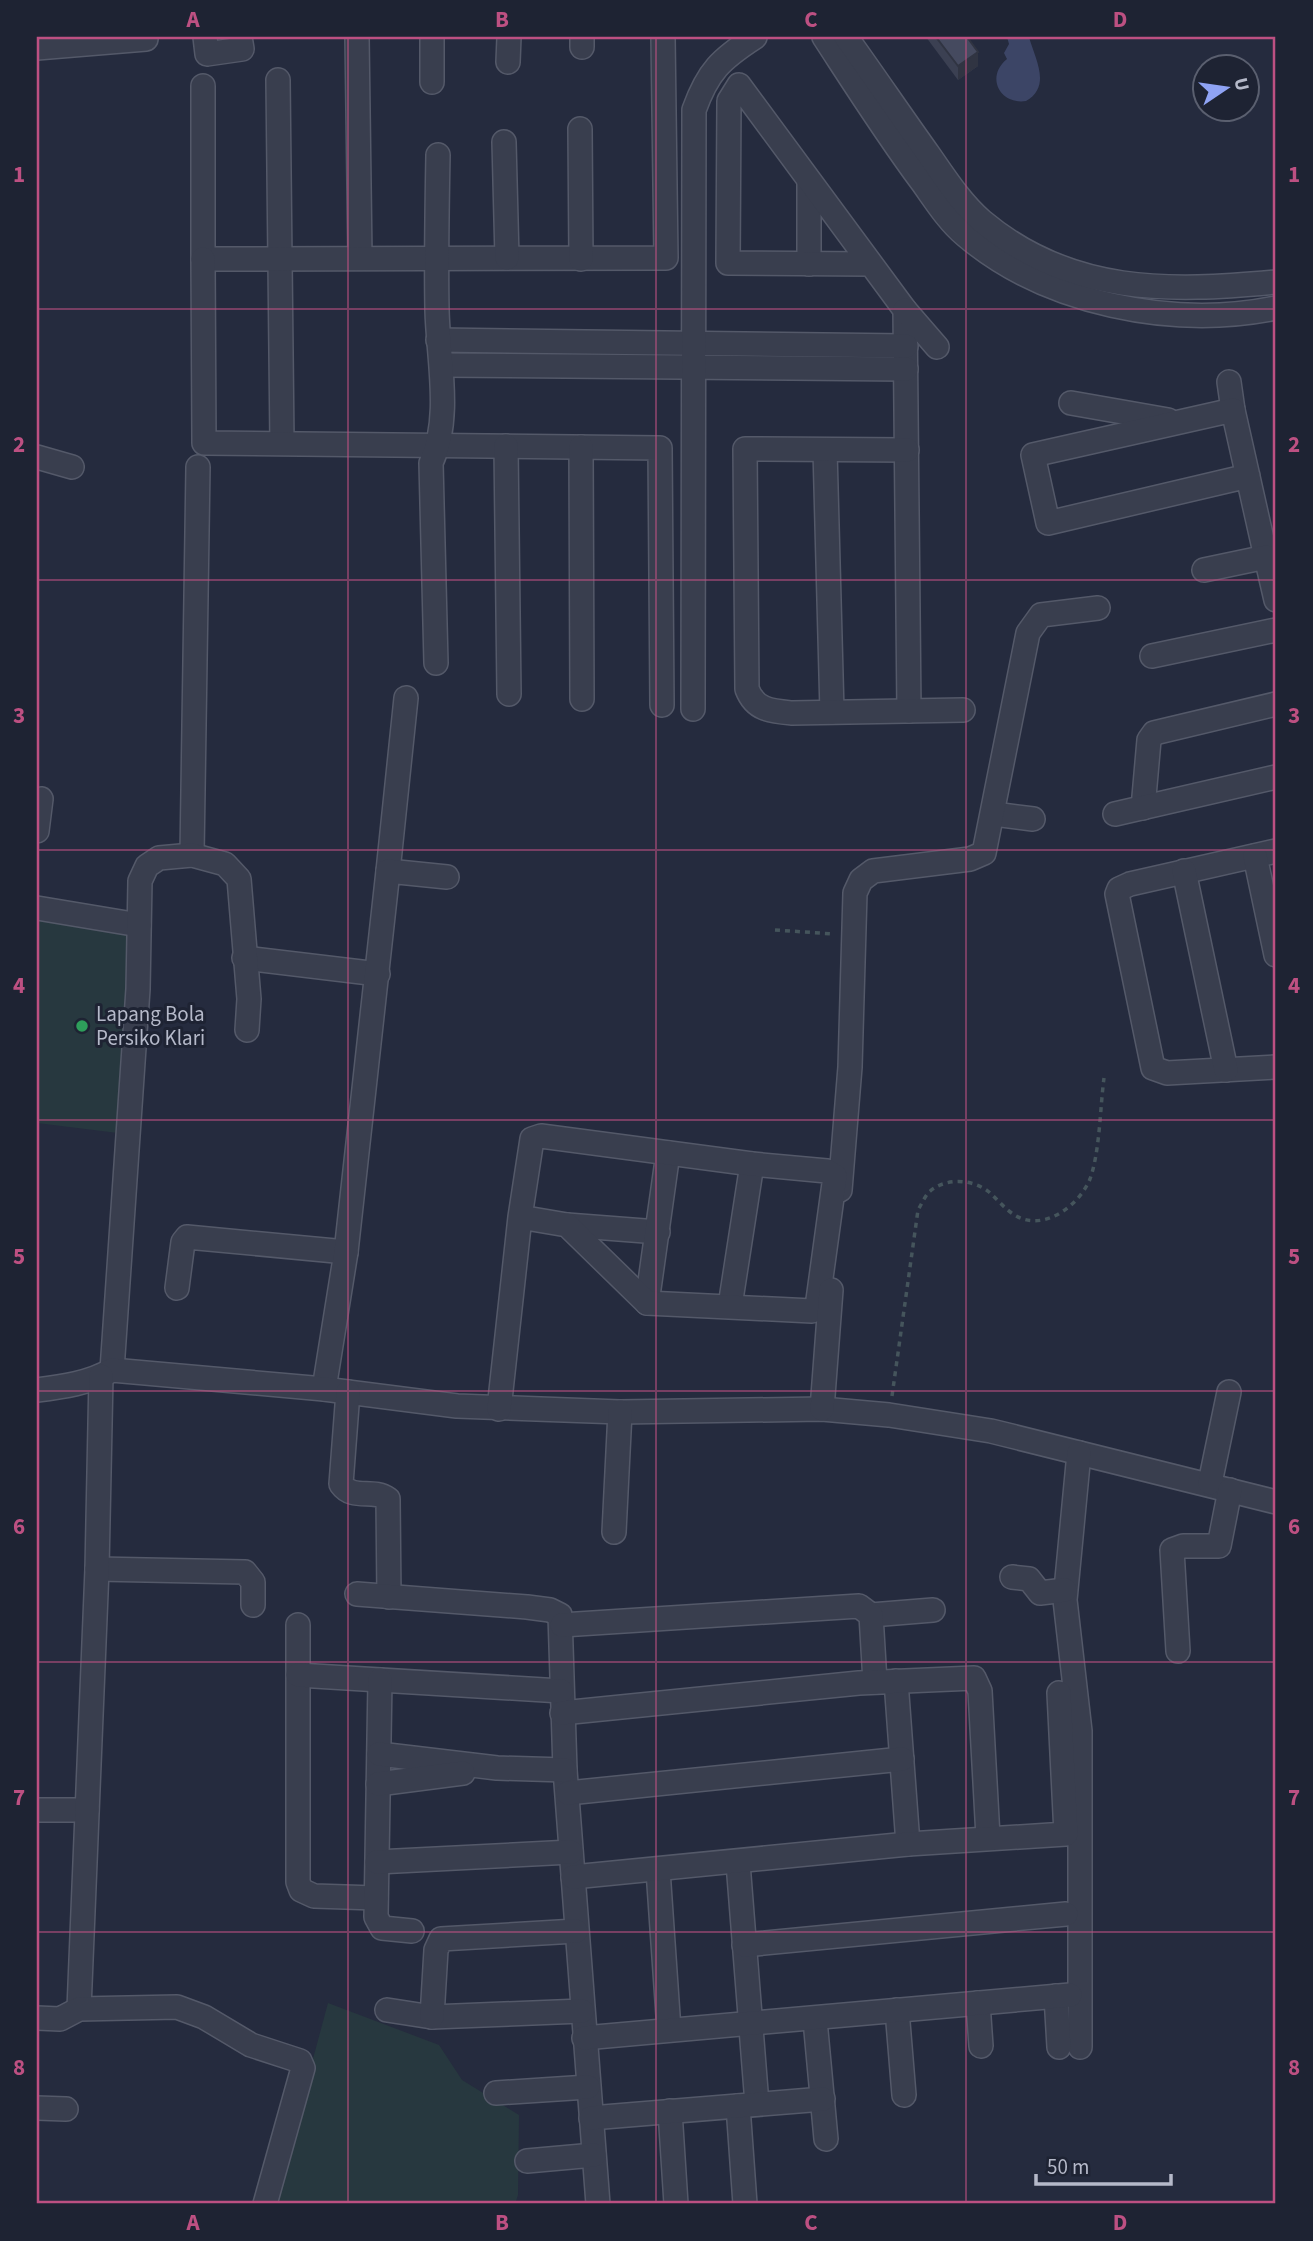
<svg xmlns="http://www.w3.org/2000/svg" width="1313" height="2241" viewBox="0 0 1313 2241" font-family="'Source Sans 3',sans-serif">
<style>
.green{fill:#27383f}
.water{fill:#3c4566}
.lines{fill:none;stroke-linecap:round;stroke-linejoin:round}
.minor-casing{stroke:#545969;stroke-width:26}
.path{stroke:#45555c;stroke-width:3.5;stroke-dasharray:5 5;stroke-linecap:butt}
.minor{stroke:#393e4e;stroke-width:23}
.wall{fill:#3b4052}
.shaded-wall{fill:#303442}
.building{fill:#454a5f;stroke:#303442;stroke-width:2}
.grid{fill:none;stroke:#bd5082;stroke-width:2;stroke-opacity:0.55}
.leisure-dot{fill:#2e9e5b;stroke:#1e2333;stroke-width:2.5}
.labels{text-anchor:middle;stroke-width:6;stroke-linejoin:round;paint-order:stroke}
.poi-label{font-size:21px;fill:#b5b9c9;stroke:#1e2333;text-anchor:start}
.neatline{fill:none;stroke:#bd5082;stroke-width:2.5}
.grid-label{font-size:23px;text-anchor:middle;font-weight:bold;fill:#bd5082}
</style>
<rect width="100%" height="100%" fill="#252b3e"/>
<!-- green -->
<g class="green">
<path d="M37,916L135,929L118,1133L37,1123Z"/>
<path d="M328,2003L439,2045L462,2080L519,2115L518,2195L515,2204H274Z"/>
</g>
<!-- water -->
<path class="water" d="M1007,37H1029C1035,59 1052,86 1026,101C1000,105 985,77 1007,59L1004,53L1009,44Z"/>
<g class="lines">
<!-- minor casing -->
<g class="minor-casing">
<g id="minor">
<path d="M205,37L207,54L242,49L240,37"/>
<path d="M357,37L360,257"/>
<path d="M824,37C856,86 887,135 922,182C935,200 948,221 965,235C1046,304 1173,329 1276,308"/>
<path d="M846,37C874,76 901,116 929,155C945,178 961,203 982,221C1070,295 1170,292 1276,282"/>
<path d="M582,47V37"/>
<path d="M37,48L146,39V37"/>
<path d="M508,62L509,37"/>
<path d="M278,80L282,443"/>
<path d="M432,82V37"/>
<path d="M203,86V259L666,258L663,37"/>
<path d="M580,129L581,259"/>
<path d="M504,142L507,258"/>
<path d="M809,183V264"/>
<path d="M203,259L204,443L660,448L662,705"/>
<path d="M871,264L728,263L729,101L739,85L905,310L909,711"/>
<path d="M905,310L937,347"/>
<path d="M438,340L906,346"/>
<path d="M442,365L906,369"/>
<path d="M1229,382L1233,410"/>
<path d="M1071,403L1168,420"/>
<path d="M506,446L509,694"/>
<path d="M581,447L582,699"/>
<path d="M825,450L832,712"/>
<path d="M907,450L745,449L747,689C755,710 771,711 792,713L963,710"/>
<path d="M37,457L72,467"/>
<path d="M1248,476L1048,523L1033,455L1233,410L1266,557"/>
<path d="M1204,570L1266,557L1276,600"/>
<path d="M1152,656L1276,630"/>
<path d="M436,663L431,463C452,418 438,358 437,310C436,258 437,207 438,155"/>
<path d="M693,709L694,110C708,71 721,59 755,37"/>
<path d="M1143,808L1149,740L1154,733L1276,704"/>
<path d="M994,814L1033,819"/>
<path d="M1115,814L1276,777"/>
<path d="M37,831L41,799"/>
<path d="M1276,851L1130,884L1119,889L1117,894L1153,1068L1167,1073L1276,1067"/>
<path d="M192,855L198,467"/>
<path d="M1255,856L1276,955"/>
<path d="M388,871L406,698"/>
<path d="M1184,871L1226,1070"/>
<path d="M37,908L139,925"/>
<path d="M244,958L378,974"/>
<path d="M840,1190L850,1067L855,893L861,880L873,871L970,859L984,853L1028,633L1041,615L1098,608"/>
<path d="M567,1225L658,1232"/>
<path d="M177,1288L183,1242L187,1237L346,1252"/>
<path d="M647,1303L668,1153"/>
<path d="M730,1306L752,1164"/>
<path d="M112,1370L138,989L140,881L147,866L159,858L192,855L225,864L239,879L249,999L247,1030"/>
<path d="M324,1389L346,1252L388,871L447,877"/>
<path d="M37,1390C62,1387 90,1383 112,1370L324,1389L457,1406L620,1412L822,1409L889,1415L991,1431L1276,1502"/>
<path d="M348,1392L341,1484C353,1501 373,1488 388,1499L389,1597"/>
<path d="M499,1409L520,1217L532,1139L541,1136L752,1164L827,1171L835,1176L817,1307L812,1311L647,1303L567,1225L520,1217"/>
<path d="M822,1409L831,1290"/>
<path d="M1079,1453L1065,1600L1080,1731V2047"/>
<path d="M1210,1483L1229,1392"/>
<path d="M614,1532L620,1412"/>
<path d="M97,1569L245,1572L253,1582V1605"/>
<path d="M1012,1577L1029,1579L1040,1593L1065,1590"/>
<path d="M357,1594L527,1607L550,1610L560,1615L565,1770L598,2204"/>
<path d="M871,1615L933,1610"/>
<path d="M298,1625V1882L301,1890L314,1896L376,1898"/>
<path d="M562,1625L859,1606L871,1615L875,1682"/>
<path d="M1178,1651L1172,1550L1183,1546H1219L1230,1490"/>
<path d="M298,1675L561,1691"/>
<path d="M380,1680L376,1917L382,1928L412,1931"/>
<path d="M896,1681L908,1844"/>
<path d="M562,1713L859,1683L974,1678L980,1691L988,1837"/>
<path d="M379,1754L497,1768L565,1770"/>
<path d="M378,1784L463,1773"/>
<path d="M568,1793L902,1759"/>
<path d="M37,1810H87"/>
<path d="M377,1862L571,1852"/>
<path d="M738,1863L757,2104"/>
<path d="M658,1870L669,2030"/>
<path d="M573,1877L908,1844L1066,1834L1059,1693"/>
<path d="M744,1945L1066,1914"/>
<path d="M1056,1996L1059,2047"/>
<path d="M978,2003L981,2046"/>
<path d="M79,2009L97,1569L101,1376"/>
<path d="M387,2010L432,2017L582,2011"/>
<path d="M897,2010L904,2095"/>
<path d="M432,2017L436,1950L441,1939L576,1931"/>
<path d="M37,2018L60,2019L79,2009L177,2007L204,2017L251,2045L300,2061L303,2068L265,2204"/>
<path d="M815,2020L826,2139"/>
<path d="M584,2038L1070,1995"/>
<path d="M496,2093L588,2087"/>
<path d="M738,2106L745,2204"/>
<path d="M37,2108L66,2109"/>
<path d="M670,2111L676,2204"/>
<path d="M591,2118L823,2099"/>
<path d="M527,2161L594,2155"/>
</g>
</g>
<!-- path -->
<g class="path">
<path d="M775,930L834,934"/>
<path d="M892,1396L918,1210C921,1205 925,1196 929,1192C946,1177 973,1179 989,1192C997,1199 1004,1208 1013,1214C1042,1234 1079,1206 1090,1179C1100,1151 1100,1108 1104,1078"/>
</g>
<!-- minor -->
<use href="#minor" class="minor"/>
</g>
<!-- wall -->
<path class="wall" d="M926,37H967L978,66L958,80Z"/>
<!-- shaded-wall -->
<path class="shaded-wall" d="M978,52V66L958,80V66Z"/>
<!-- building -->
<path class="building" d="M936,37H967L978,52L958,66Z"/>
<!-- grid -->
<path class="grid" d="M348,37V2204M656,37V2204M966,37V2204M37,309H1276M37,580H1276M37,850H1276M37,1120H1276M37,1391H1276M37,1662H1276M37,1932H1276"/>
<!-- markers -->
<circle class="leisure-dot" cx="82" cy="1026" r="7"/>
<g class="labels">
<!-- poi labels -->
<g class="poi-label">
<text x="96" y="1021">Lapang Bola<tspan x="96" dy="24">Persiko Klari</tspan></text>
</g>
</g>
<!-- border -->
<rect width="1313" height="2241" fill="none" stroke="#1e2333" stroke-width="77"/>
<!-- north arrow -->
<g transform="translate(1226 88) rotate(77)"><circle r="33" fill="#1e2333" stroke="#5a5f6f" stroke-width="2"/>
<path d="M0-5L12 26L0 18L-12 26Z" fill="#8fa3f4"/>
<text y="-10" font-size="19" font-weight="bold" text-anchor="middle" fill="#b5b9c9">U</text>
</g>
<!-- scale -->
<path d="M1036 2174v10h135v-10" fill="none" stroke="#b5b9c9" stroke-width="3.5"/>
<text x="1047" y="2174" font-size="21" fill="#b5b9c9" stroke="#1e2333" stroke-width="5" paint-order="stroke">50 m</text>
<rect x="38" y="38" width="1236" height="2164" class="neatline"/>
<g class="grid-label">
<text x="193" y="27">A</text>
<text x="502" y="27">B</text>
<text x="811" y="27">C</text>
<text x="1120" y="27">D</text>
<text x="19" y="182">1</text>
<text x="1294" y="182">1</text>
<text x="19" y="452">2</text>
<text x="1294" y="452">2</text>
<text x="19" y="723">3</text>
<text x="1294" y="723">3</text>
<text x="19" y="993">4</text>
<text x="1294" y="993">4</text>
<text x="19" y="1264">5</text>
<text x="1294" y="1264">5</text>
<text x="19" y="1534">6</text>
<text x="1294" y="1534">6</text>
<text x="19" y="1805">7</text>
<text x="1294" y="1805">7</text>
<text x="19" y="2075">8</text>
<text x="1294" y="2075">8</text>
<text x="193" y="2230">A</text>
<text x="502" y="2230">B</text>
<text x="811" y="2230">C</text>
<text x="1120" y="2230">D</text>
</g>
</svg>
